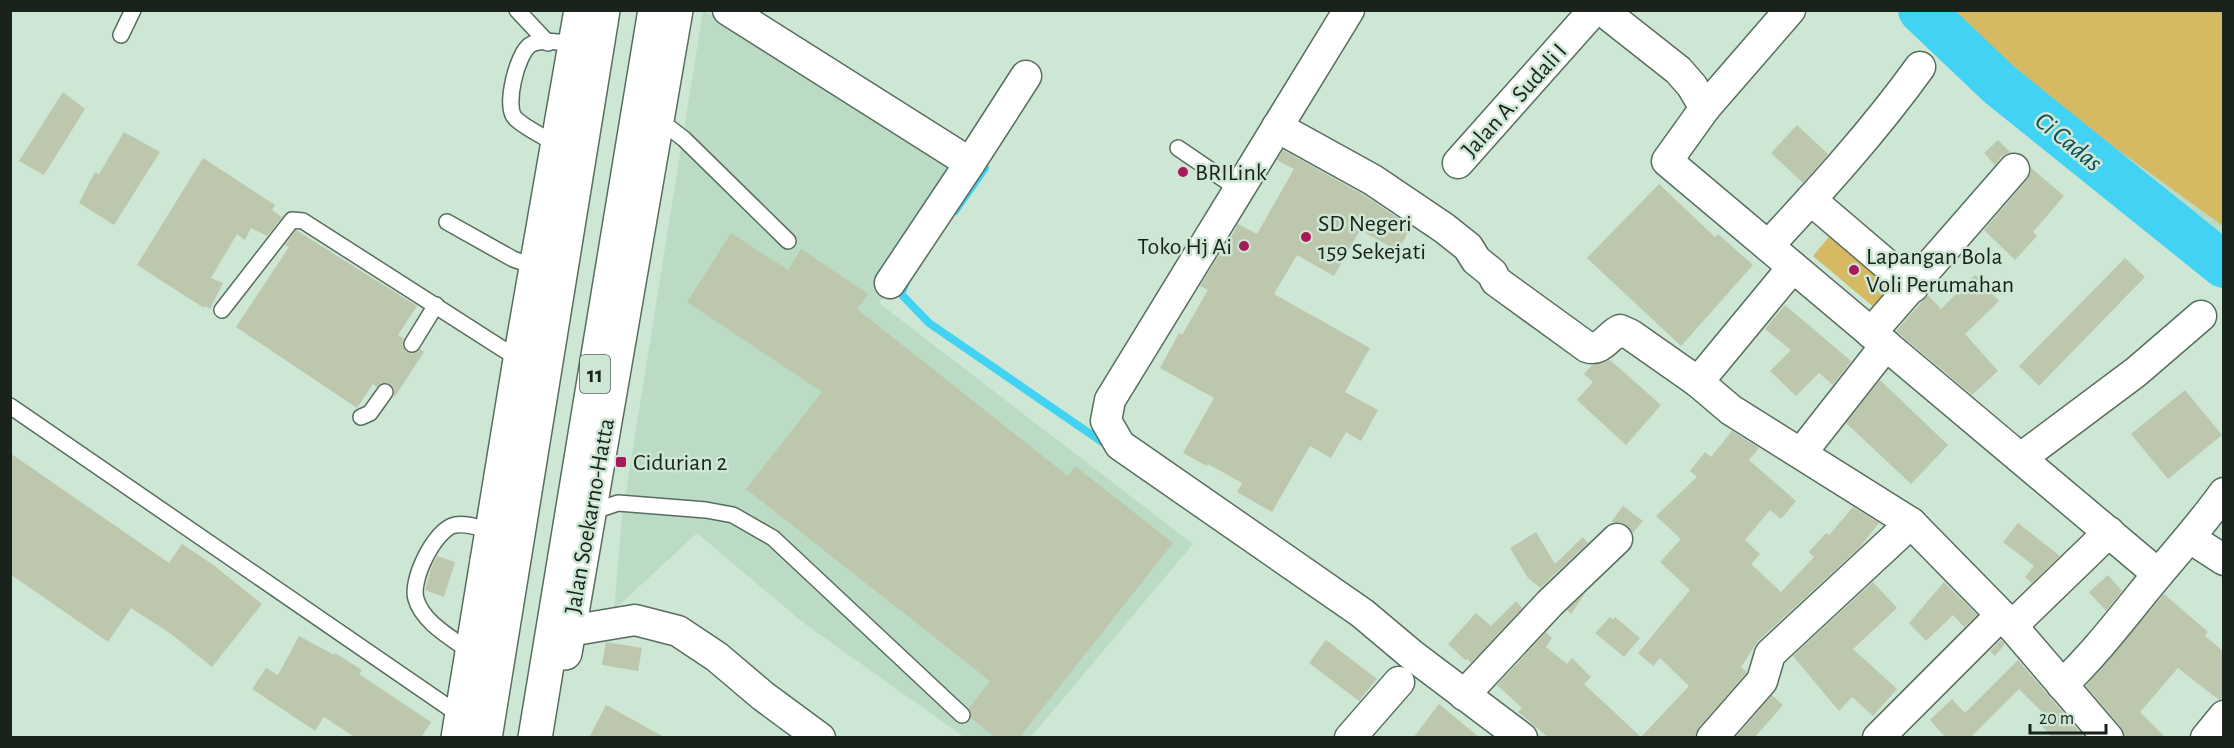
<svg xmlns="http://www.w3.org/2000/svg" width="2234" height="748" viewBox="0 0 2234 748" font-family="'Alegreya Sans',sans-serif">
<style>
.built{fill:#bbdbc5}
.green{fill:#d5ba63}
.lines{fill:none;stroke-linecap:round;stroke-linejoin:round}
.stream{stroke:#41d2f4;stroke-width:8}
.river{stroke:#41d2f4;stroke-width:46}
.building{fill:#bdc7ad}
.lane-casing{stroke:#576e5e;stroke-width:18}
.street-casing{stroke:#576e5e;stroke-width:33}
.secondary-casing{stroke:#576e5e;stroke-width:36}
.highway-casing{stroke:#576e5e;stroke-width:36}
.lane{stroke:#fff;stroke-width:15}
.street{stroke:#fff;stroke-width:30}
.secondary{stroke:#fff;stroke-width:33}
.highway{stroke:#fff;stroke-width:33}
.poi-dot{fill:#a7195a;stroke:#cde7d4;stroke-width:2}
.labels{text-anchor:middle;stroke-width:5;stroke-linejoin:round;paint-order:stroke}
.shield{fill:#cde7d4;stroke:#4f5e53;stroke-width:1.5}
.shield-label{font-size:22px;font-weight:bold;fill:#19231c}
.street-label{font-size:24px;fill:#19231c;stroke:#cde7d4}
.poi-label{font-size:24px;fill:#19231c;stroke:#cde7d4;text-anchor:start}
.water-label{font-size:26px;font-style:italic;fill:#0e4c59;stroke:#cde7d4}
</style>
<rect width="100%" height="100%" fill="#cde7d4"/>
<!-- built -->
<g class="built">
<path d="M703,11L805,59L968,166L879,303L1193,544L1031,737H964L801,621L697,533L614,610L622,517Z"/>
<path d="M2223,23V274L2089,171Z"/>
</g>
<!-- green -->
<g class="green">
<path d="M1944,11H2223V226L2070,115Z"/>
<path d="M1833,232L1895,284L1875,308L1813,256Z"/>
</g>
<g class="lines">
<!-- stream -->
<g class="stream">
<path d="M955,211L985,168L976,163"/>
<path d="M906,282L901,294L929,323L1108,446"/>
</g>
<!-- river -->
<path class="river" d="M1921,10L2000,85L2224,265"/>
</g>
<!-- building -->
<g class="building">
<path d="M63,92L85,109L44,175L19,161Z"/>
<path d="M1797,125L1828,154L1803,183L1771,153Z"/>
<path d="M124,132L160,152L114,225L79,203L95,172L99,174Z"/>
<path d="M1998,140L2010,152L2001,157L1995,165L1984,153Z"/>
<path d="M1283,150L1364,195L1411,227L1398,251L1360,230L1334,276L1297,255L1274,294L1370,348L1345,392L1378,410L1361,441L1346,432L1331,458L1310,446L1272,512L1237,492L1242,483L1208,464L1207,466L1183,453L1214,398L1160,368L1179,333L1182,335L1208,290L1200,286L1219,255L1221,256L1238,224L1257,234L1294,169L1277,160Z"/>
<path d="M203,158L275,205L272,210L282,217L267,236L251,228L245,240L237,234L211,278L223,283L210,309L205,306L204,308L137,265Z"/>
<path d="M2031,168L2064,196L2033,232L2037,236L2015,260L1984,230L2027,180Z"/>
<path d="M1659,184L1715,237L1718,234L1753,265L1681,346L1587,258Z"/>
<path d="M296,230L417,306L398,335L404,339L402,344L406,352L412,354L420,349L424,352L394,398V389L390,384L382,383L377,387L373,384L357,408L236,327L289,247L285,245Z"/>
<path d="M731,233L788,270L801,249L868,294L857,309L1068,476L1075,466L1173,543L1019,738H996L971,718L969,708L990,681L746,489L822,392L687,302Z"/>
<path d="M2125,258L2145,277L2039,386L2019,366Z"/>
<path d="M1975,275L1999,301L1965,334L1998,371L1972,395L1896,331L1928,295L1941,309Z"/>
<path d="M1785,305L1851,361L1833,385L1819,373L1796,396L1770,371L1791,350L1765,329Z"/>
<path d="M1610,360L1661,405L1626,445L1577,400L1593,382L1584,374L1592,365Z"/>
<path d="M1880,380L1948,445L1911,484L1846,423Z"/>
<path d="M2185,390L2222,435L2168,479L2131,434Z"/>
<path d="M1732,431L1759,448L1749,460L1796,501L1781,519L1770,510L1745,540L1760,554L1751,564L1781,592L1814,557L1809,552L1826,533L1829,535L1853,507L1879,523L1859,548L1758,641L1741,667L1747,672L1699,727L1695,738H1549L1518,712L1522,708L1497,685L1546,632L1552,638L1546,647L1567,664L1572,658L1591,677L1584,684L1641,737L1689,686L1660,658L1653,666L1638,653L1690,590L1660,562L1681,539L1656,516L1697,477L1690,471L1705,452L1711,457Z"/>
<path d="M10,453L169,563L182,544L212,564L262,604L212,667L171,634L131,608L108,642L10,574Z"/>
<path d="M1623,506L1643,521L1633,533L1629,527L1622,523L1611,522Z"/>
<path d="M2018,523L2060,556L2032,583L2025,577L2034,566L2003,542Z"/>
<path d="M1536,532L1555,564L1583,537L1588,543L1540,588L1528,578L1510,548Z"/>
<path d="M437,556L455,562L444,597L425,590L431,569Z"/>
<path d="M2108,575L2122,591L2106,611L2089,592Z"/>
<path d="M1873,582L1897,608L1853,649L1897,689L1873,716L1852,697L1839,711L1793,656Z"/>
<path d="M1944,582L1977,615L1964,627L1953,615L1926,641L1909,623Z"/>
<path d="M1586,592L1571,614L1567,610Z"/>
<path d="M2164,594L2208,632L2205,636L2223,651V699L2219,700L2178,668L2140,712L2166,738H2125L2121,727L2086,686Z"/>
<path d="M1516,601L1522,608L1471,663L1467,659L1465,660L1448,644L1476,613L1491,626Z"/>
<path d="M1610,617L1613,620L1615,617L1640,638L1624,657L1595,633Z"/>
<path d="M299,636L334,655L335,653L362,670L359,674L431,722L421,738H356L324,717L315,731L252,689L266,668L278,675Z"/>
<path d="M1326,640L1377,679L1359,701L1309,663Z"/>
<path d="M2001,640L2005,644L1995,656L1990,651Z"/>
<path d="M606,642L642,648L638,671L602,665Z"/>
<path d="M2018,660L2085,738H2052L2042,726L2049,719L2019,689L1970,738H1946L1930,720L1952,699L1965,713Z"/>
<path d="M1772,695L1783,705L1754,738H1735Z"/>
<path d="M1439,704L1480,738H1413Z"/>
<path d="M606,705L666,738H589Z"/>
</g>
<g class="lines">
<!-- lane casing -->
<g class="lane-casing">
<g id="lane">
<path d="M517,10L548,43"/>
<path d="M121,35L133,10"/>
<path d="M657,118L684,139L788,241"/>
<path d="M558,145C545,137 526,129 515,118C504,106 517,54 530,45C541,38 563,43 576,44"/>
<path d="M1178,148L1238,189"/>
<path d="M447,222L513,259L536,267"/>
<path d="M222,310L292,220L303,221L520,360"/>
<path d="M412,344L436,305"/>
<path d="M10,406L461,716"/>
<path d="M361,417L370,413L385,392"/>
<path d="M589,513L618,503L706,510L733,515L773,538L962,715"/>
<path d="M472,653C452,638 423,623 416,599C410,580 435,529 455,525C467,523 480,528 492,531"/>
</g>
</g>
<!-- street casing -->
<g class="street-casing">
<g id="street">
<path d="M728,10L970,163L890,283"/>
<path d="M1349,10L1110,400L1106,421L1120,445L1362,613L1412,655L1522,738"/>
<path d="M1602,10L1678,70L1692,86L1705,108"/>
<path d="M1790,10L1705,108L1667,161L2158,574"/>
<path d="M1277,127L1373,180L1444,228L1468,247L1476,260L1492,273L1496,281L1587,347C1601,352 1608,336 1620,330L1631,335L1698,382L1731,410L1911,523L2012,626L2108,738"/>
<path d="M970,163L1026,76"/>
<path d="M1458,163L1594,10"/>
<path d="M1811,200L1913,287"/>
<path d="M1768,246C1821,189 1874,131 1920,67"/>
<path d="M1871,333L2014,169"/>
<path d="M1698,382L1793,267"/>
<path d="M1802,452L1886,345"/>
<path d="M2021,458L2136,372L2201,316"/>
<path d="M2190,538L2224,560"/>
<path d="M2012,626L2109,532"/>
<path d="M569,631L635,620L678,631L717,657L763,696L820,738"/>
<path d="M2062,685C2098,651 2127,611 2159,573C2182,546 2204,521 2224,493"/>
<path d="M1464,695L1550,603L1617,539"/>
<path d="M1350,738L1399,682"/>
<path d="M1712,738L1762,681L1770,654L1911,523"/>
<path d="M1878,738L2001,615"/>
<path d="M2206,738L2224,716"/>
</g>
</g>
<!-- secondary casing -->
<g class="secondary-casing">
<g id="secondary">
<path d="M565,653L676,10"/>
<path d="M458,738L520,360L581,10"/>
</g>
</g>
<!-- highway casing -->
<g class="highway-casing">
<g id="highway">
<path d="M487,561L498,611"/>
<path d="M485,738L603,10"/>
<path d="M535,738L655,10"/>
</g>
</g>
<!-- lane -->
<use href="#lane" class="lane"/>
<!-- street -->
<use href="#street" class="street"/>
<!-- secondary -->
<use href="#secondary" class="secondary"/>
<!-- highway -->
<use href="#highway" class="highway"/>
</g>
<!-- markers -->
<g class="poi-dot">
<circle cx="1183" cy="172" r="6"/>
<circle cx="1306" cy="237" r="6"/>
<circle cx="1244" cy="246" r="6"/>
<circle cx="1854" cy="270" r="6"/>
<rect x="615" y="456" width="12" height="12" rx="3"/>
</g>
<g class="labels">
<!-- shield labels -->
<rect class="shield" x="580" y="355" width="30" height="38" rx="4.5"/>
<g class="shield-label">
<text x="595" y="382">11</text>
</g>
<!-- street labels -->
<g class="street-label">
<text transform="translate(1514 100) rotate(-48)" y="8">Jalan A. Sudali I</text>
<text transform="translate(589 516) rotate(-80)" y="8">Jalan Soekarno-Hatta</text>
</g>
<!-- poi labels -->
<g class="poi-label">
<text x="1195" y="180">BRILink</text>
<text x="1318" y="231">SD Negeri<tspan x="1318" dy="28">159 Sekejati</tspan></text>
<text x="1232" y="254" text-anchor="end">Toko Hj Ai</text>
<text x="1866" y="264">Lapangan Bola<tspan x="1866" dy="28">Voli Perumahan</tspan></text>
<text x="633" y="470">Cidurian 2</text>
</g>
<!-- water labels -->
<g class="water-label">
<text transform="translate(2069 141) rotate(39)" y="9">Ci Cadas</text>
</g>
</g>
<!-- border -->
<rect width="2234" height="748" fill="none" stroke="#19231c" stroke-width="24"/>
<!-- scale -->
<path d="M2030 724v9h76v-9" fill="none" stroke="#19231c" stroke-width="3"/>
<text x="2039" y="724" font-size="18" fill="#19231c" stroke="#cde7d4" stroke-width="4.5" paint-order="stroke">20 m</text>
</svg>
